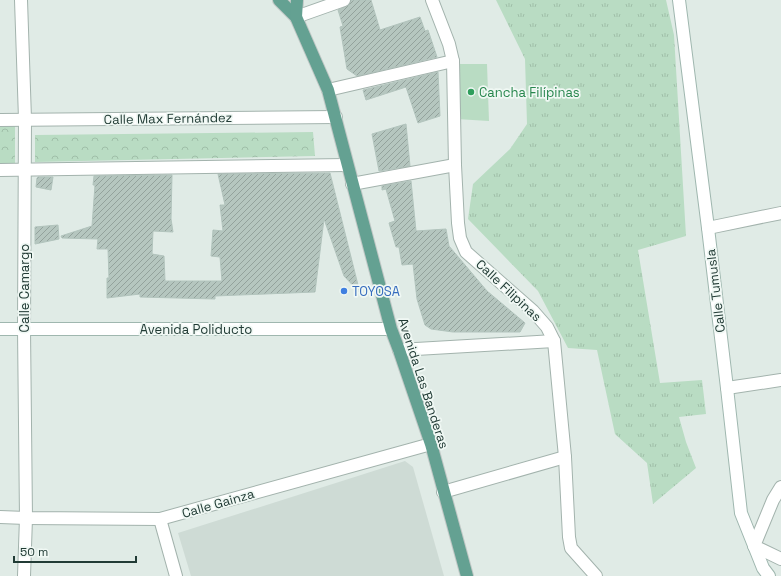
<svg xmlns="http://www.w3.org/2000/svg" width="781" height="576" viewBox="0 0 781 576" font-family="'Space Grotesk',sans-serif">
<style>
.built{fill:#cedbd5}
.grass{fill:url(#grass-tufts)}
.park{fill:url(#park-crowns)}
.pitch{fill:#b9dcc3}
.building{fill:url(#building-hatch);stroke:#b2c4bd}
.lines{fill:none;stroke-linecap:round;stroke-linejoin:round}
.street-casing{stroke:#a3b3ad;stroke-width:14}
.secondary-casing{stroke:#9fb7af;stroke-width:14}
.primary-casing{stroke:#c1c8c6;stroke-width:14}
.street{stroke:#fff;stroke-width:12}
.secondary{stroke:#fff;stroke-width:12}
.primary{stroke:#64a192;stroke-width:12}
.leisure-dot{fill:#2e9e5b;stroke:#f0f8f4;stroke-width:1.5}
.shop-dot{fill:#3f7fe0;stroke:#f0f8f4;stroke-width:1.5}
.labels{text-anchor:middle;stroke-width:3.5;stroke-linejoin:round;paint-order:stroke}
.leisure-label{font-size:13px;fill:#27864d;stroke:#f0f8f4;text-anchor:start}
.street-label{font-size:13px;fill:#213b35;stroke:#f0f8f4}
.shop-label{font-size:13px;fill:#366cbe;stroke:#f0f8f4;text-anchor:start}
</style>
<defs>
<pattern id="grass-tufts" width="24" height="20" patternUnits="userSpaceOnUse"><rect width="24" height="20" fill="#b9dcc3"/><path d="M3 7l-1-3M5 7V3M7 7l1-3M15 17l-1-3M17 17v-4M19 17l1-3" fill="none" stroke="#9fbea8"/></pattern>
<pattern id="park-crowns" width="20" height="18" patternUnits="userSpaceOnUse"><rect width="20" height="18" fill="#b9dcc3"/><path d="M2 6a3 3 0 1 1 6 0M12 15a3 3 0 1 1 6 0" fill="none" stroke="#9fbea8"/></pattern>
<pattern id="building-hatch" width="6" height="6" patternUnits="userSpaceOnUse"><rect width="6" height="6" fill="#b5c6bf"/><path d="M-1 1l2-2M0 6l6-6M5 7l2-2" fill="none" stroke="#93a29c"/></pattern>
</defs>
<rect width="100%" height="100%" fill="#e0ebe6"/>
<!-- built -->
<path class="built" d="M405,461L413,467L444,576H191L178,533Z"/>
<!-- grass -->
<path class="grass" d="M496,0H666L674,35L686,236L638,250L660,383L702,380L706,414L679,417L686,442L696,468L653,504L647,463L615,434L597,350L568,348L538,291L468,219L473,184L510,149L527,124L525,59Z"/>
<!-- park -->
<g class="park">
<rect x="0" y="126" width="15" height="37"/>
<path d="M313,132L315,156L35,162V135Z"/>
</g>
<!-- pitch -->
<path class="pitch" d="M453,64H487L489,121L456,119Z"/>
<!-- building -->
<g class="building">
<path d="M351,0H371L380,30L420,17L425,31L428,30L437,57L357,76L347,69L340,27L343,26L338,10L349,5Z"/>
<path d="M438,72L440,116L418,123L406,87L366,100L363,90Z"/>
<path d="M406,124L410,166L379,171L372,134Z"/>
<path d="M330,173L360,293L344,276L324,219L315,292L215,296V299L140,297V294L107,298V278H109L108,249H97L98,239L62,238L61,236L92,226L95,185H93L94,176L172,175L171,219L173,232L153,231L152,254L164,256L165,281H222L220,257L211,256L213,230L223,231L220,205H225L218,174Z"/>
<path d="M38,177H53L51,190L36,187L37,178Z"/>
<path d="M411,181L416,231L446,229L449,246L487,291L525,323L520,332H453L431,329L425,325L417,299L413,264L402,265L399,247H396L389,223L395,221L386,189L382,190V186Z"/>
<path d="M58,225L59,239L35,244V227Z"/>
</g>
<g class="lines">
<!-- street casing -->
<g class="street-casing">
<g id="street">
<path d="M21,0L25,119L24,329L26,518L24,576"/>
<path d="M432,0L449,44L453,61L455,165L458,223L460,238L466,252L533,311L547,327L554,341L565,457L569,537L571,548L596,576"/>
<path d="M296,17L344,0"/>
<path d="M328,90L453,61"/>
<path d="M0,120L336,117"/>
<path d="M0,170L347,165"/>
<path d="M352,184L455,165"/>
<path d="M708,228L781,213"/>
<path d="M399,350L554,341"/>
<path d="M727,388L781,380"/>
<path d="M781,487L773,500L754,546L781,559"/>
<path d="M443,492L565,457"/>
<path d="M0,517L26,518L160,519L431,444"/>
<path d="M160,519L176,576"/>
</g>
</g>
<!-- secondary casing -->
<g class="secondary-casing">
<g id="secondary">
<path d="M679,0L708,228L727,388L741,513L763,568L769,576"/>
<path d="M0,329H391"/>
</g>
</g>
<!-- primary casing -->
<g class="primary-casing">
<g id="primary">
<path d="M279,0L296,17L328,90L391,329L399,350L431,444L467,576"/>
<path d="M296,17L297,0"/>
</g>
</g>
<!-- street -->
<use href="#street" class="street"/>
<!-- secondary -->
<use href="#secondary" class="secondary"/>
<!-- primary -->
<use href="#primary" class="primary"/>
</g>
<!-- markers -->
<circle class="leisure-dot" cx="471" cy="92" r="4"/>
<circle class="shop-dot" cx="344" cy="291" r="4"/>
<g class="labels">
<!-- leisure labels -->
<g class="leisure-label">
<text x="479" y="97">Cancha Filípinas</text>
</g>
<!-- street labels -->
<g class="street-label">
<text transform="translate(168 118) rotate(-1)" y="5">Calle Max Fernández</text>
<text transform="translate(24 288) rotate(-90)" y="5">Calle Camargo</text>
<text transform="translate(509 290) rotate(43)" y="5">Calle Filipinas</text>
<text transform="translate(715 291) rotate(-97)" y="5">Calle Tumusla</text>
<text x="196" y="334">Avenida Poliducto</text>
<text transform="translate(424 383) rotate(72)" y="5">Avenida Las Banderas</text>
<text transform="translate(218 503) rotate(-16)" y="5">Calle Gainza</text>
</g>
<!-- shop labels -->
<g class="shop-label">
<text x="352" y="296">TOYOSA</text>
</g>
</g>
<!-- scale -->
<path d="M14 556v6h122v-6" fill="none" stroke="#213b35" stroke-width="2"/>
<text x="20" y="556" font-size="12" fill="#213b35" stroke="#f0f8f4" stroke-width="3" paint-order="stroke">50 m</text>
</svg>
